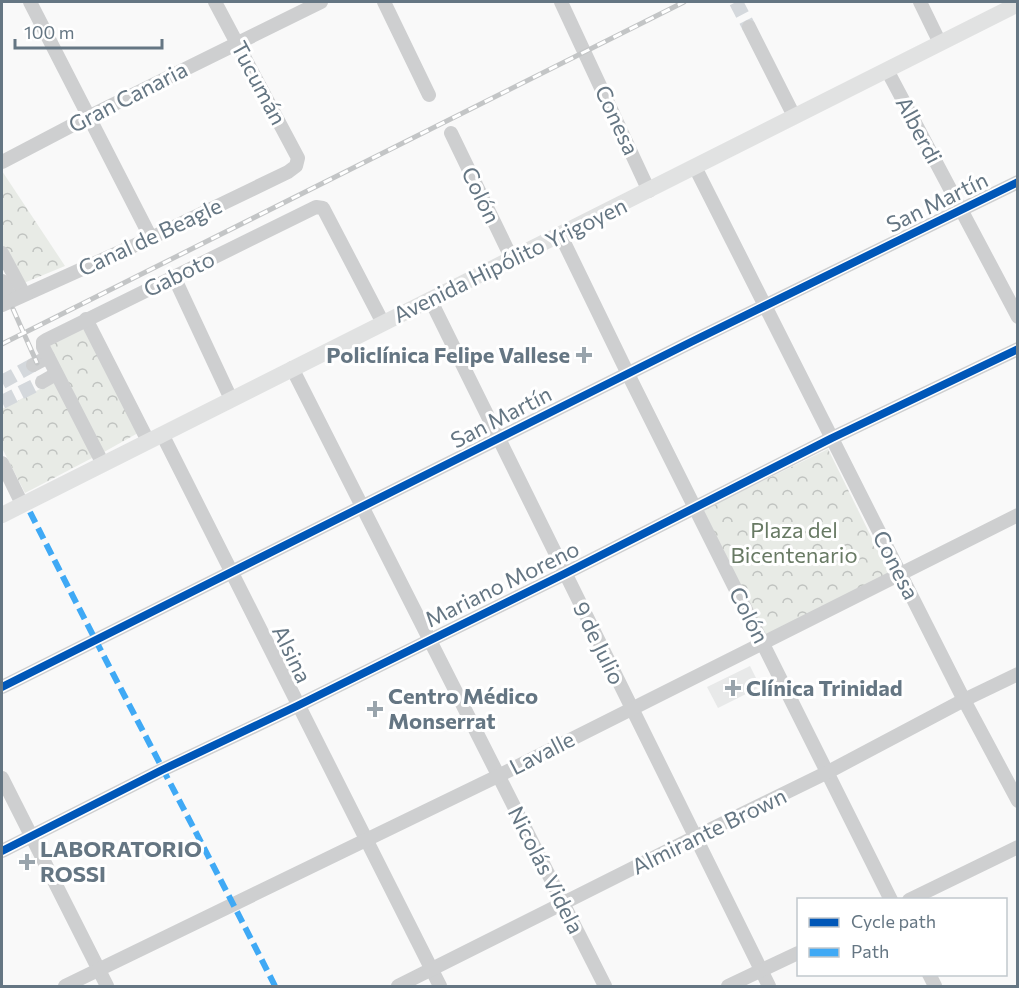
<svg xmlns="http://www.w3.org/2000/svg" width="1019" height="988" viewBox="0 0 1019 988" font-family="Commissioner,sans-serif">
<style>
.built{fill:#e8e9e9}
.forest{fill:url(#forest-crowns)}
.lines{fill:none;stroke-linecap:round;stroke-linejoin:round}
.minor-tunnel{stroke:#d4d8dc;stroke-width:14;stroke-dasharray:14 7;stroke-linecap:butt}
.minor{stroke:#cecfd0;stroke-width:14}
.major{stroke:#e1e2e2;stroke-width:16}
.rail-casing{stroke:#c3c5c6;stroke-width:5}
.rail{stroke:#fff;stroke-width:3;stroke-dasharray:9;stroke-linecap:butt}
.quiet{stroke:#3fa9f5;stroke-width:6;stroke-dasharray:12 6;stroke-linecap:butt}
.cycleway-casing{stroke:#fff;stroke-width:11}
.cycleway{stroke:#0057b8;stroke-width:8}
.poi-dot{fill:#99a4ac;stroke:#fff;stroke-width:2}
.labels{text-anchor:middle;stroke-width:6;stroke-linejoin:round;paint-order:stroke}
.street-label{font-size:22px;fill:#657683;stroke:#fff}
.poi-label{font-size:22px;font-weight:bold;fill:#657683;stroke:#fff;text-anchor:start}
.park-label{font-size:22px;fill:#687a64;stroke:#fff}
</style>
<defs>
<pattern id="forest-crowns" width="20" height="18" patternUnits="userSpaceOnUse" patternTransform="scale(1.5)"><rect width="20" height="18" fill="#e8ebe6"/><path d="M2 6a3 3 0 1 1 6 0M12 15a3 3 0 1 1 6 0" fill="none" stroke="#c0c3c0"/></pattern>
</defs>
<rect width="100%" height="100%" fill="#f9f9f9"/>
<!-- built -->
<path class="built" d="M750,666L759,684L757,686L758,688L718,708L707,687Z"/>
<!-- forest -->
<g class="forest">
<path d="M2,171L65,266L19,285L2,257Z"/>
<path d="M81,324L138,433L104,452L46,344Z"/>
<path d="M55,381L94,457L25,493L2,448V409Z"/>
<path d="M828,449L889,573L762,637L699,512Z"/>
</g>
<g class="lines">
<!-- minor-tunnel -->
<g class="minor-tunnel">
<path d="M736,2L749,27"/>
<path d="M2,382L33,365"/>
<path d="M2,402L42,382"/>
</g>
<!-- minor -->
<g class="minor">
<path d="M30,2L151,238"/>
<path d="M384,2L429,95"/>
<path d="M561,2L649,191"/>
<path d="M920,2L940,43"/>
<path d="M749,27L794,116"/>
<path d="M887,70L1018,317"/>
<path d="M451,133L511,257"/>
<path d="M2,162L88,117L321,2"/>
<path d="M695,167L964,700L1018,801"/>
<path d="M560,234L628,374L891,900"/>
<path d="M2,253L24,294"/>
<path d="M174,277L231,399"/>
<path d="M2,281L12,300"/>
<path d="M430,299L769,986"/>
<path d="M2,305L151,238L288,172L296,166L298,158L215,2"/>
<path d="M86,319L148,441"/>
<path d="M33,365L48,357"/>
<path d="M292,368L605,986"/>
<path d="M42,382L56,374"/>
<path d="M162,434L440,986"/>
<path d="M2,463L22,504"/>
<path d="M103,464L43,347V342L46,340L316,207L323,208L383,323"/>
<path d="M2,687L691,342L1018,182"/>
<path d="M2,778L107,986"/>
<path d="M2,851L162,770L297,706L564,574L832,438L1018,349"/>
<path d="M909,900L1018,847"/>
<path d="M929,974L935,986"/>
<path d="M65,986L498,776L1018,515"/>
<path d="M398,986L695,837L828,772L964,700L1018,674"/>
<path d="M728,986L798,953"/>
</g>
<!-- major -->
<path class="major" d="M2,515L1018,4"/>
<!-- rail casing -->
<g class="rail-casing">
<g id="rail">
<path d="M13,309L37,363"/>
<path d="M2,344L684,2"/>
</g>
</g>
<!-- rail -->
<use href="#rail" class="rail"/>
<!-- quiet -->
<path class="quiet" d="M30,512C110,671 195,828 275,986"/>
<!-- cycleway casing -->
<g class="cycleway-casing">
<g id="cycleway">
<path d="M2,687L691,342L1018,182"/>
<path d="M2,851L162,770L297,706L564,574L832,438L1018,349"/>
</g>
</g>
<!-- cycleway -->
<use href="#cycleway" class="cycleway"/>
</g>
<!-- markers -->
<g class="poi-dot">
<path d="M581 346h6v6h6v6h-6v6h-6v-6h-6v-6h6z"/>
<path d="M730 679h6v6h6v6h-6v6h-6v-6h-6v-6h6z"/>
<path d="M372 700h6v6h6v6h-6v6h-6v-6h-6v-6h6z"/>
<path d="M24 853h6v6h6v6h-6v6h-6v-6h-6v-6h6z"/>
</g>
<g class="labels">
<!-- street labels -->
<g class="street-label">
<text transform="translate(259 83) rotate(62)" y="8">Tucumán</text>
<text transform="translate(128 97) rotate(-27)" y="8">Gran Canaria</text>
<text transform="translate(617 120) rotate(65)" y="8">Conesa</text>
<text transform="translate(919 130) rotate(62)" y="8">Alberdi</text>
<text transform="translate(481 195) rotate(64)" y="8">Colón</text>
<text transform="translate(937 202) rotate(-26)" y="8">San Martín</text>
<text transform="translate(150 237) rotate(-25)" y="8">Canal de Beagle</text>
<text transform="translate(510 260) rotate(-26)" y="8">Avenida Hipólito Yrigoyen</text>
<text transform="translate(179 274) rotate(-26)" y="8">Gaboto</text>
<text transform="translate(501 417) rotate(-27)" y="8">San Martín</text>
<text transform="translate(896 565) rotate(63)" y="8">Conesa</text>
<text transform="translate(502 584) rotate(-26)" y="8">Mariano Moreno</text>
<text transform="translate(749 615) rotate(63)" y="8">Colón</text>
<text transform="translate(599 643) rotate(64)" y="8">9 de Julio</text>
<text transform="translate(292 654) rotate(64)" y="8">Alsina</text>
<text transform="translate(542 753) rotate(-27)" y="8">Lavalle</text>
<text transform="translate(709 831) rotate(-26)" y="8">Almirante Brown</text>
<text transform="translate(546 870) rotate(63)" y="8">Nicolás Videla</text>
</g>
<!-- poi labels -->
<g class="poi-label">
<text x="570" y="363" text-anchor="end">Policlínica Felipe Vallese</text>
<text x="746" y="696">Clínica Trinidad</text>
<text x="388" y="704">Centro Médico<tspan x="388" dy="25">Monserrat</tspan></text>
<text x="40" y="857">LABORATORIO<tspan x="40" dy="25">ROSSI</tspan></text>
</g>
<!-- park labels -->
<g class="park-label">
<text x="794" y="538">Plaza del<tspan x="794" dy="25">Bicentenario</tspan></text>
</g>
</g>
<!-- border -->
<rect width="1019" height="988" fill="none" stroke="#657683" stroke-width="6"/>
<!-- legend -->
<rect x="797" y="898" width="210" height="78" fill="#ffffff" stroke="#c1c8cd" stroke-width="1.5"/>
<rect x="809" y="918" width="30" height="9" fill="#0057b8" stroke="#c1c8cd" stroke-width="1.5"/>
<text x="851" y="928" font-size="18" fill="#657683">Cycle path</text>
<rect x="809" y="948" width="30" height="9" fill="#3fa9f5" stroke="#c1c8cd" stroke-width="1.5"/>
<text x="851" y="958" font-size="18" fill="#657683">Path</text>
<!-- scale -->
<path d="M15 39v9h147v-9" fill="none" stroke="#657683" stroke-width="3"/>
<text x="24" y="39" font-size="18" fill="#657683" stroke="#ffffff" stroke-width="4.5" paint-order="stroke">100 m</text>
</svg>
